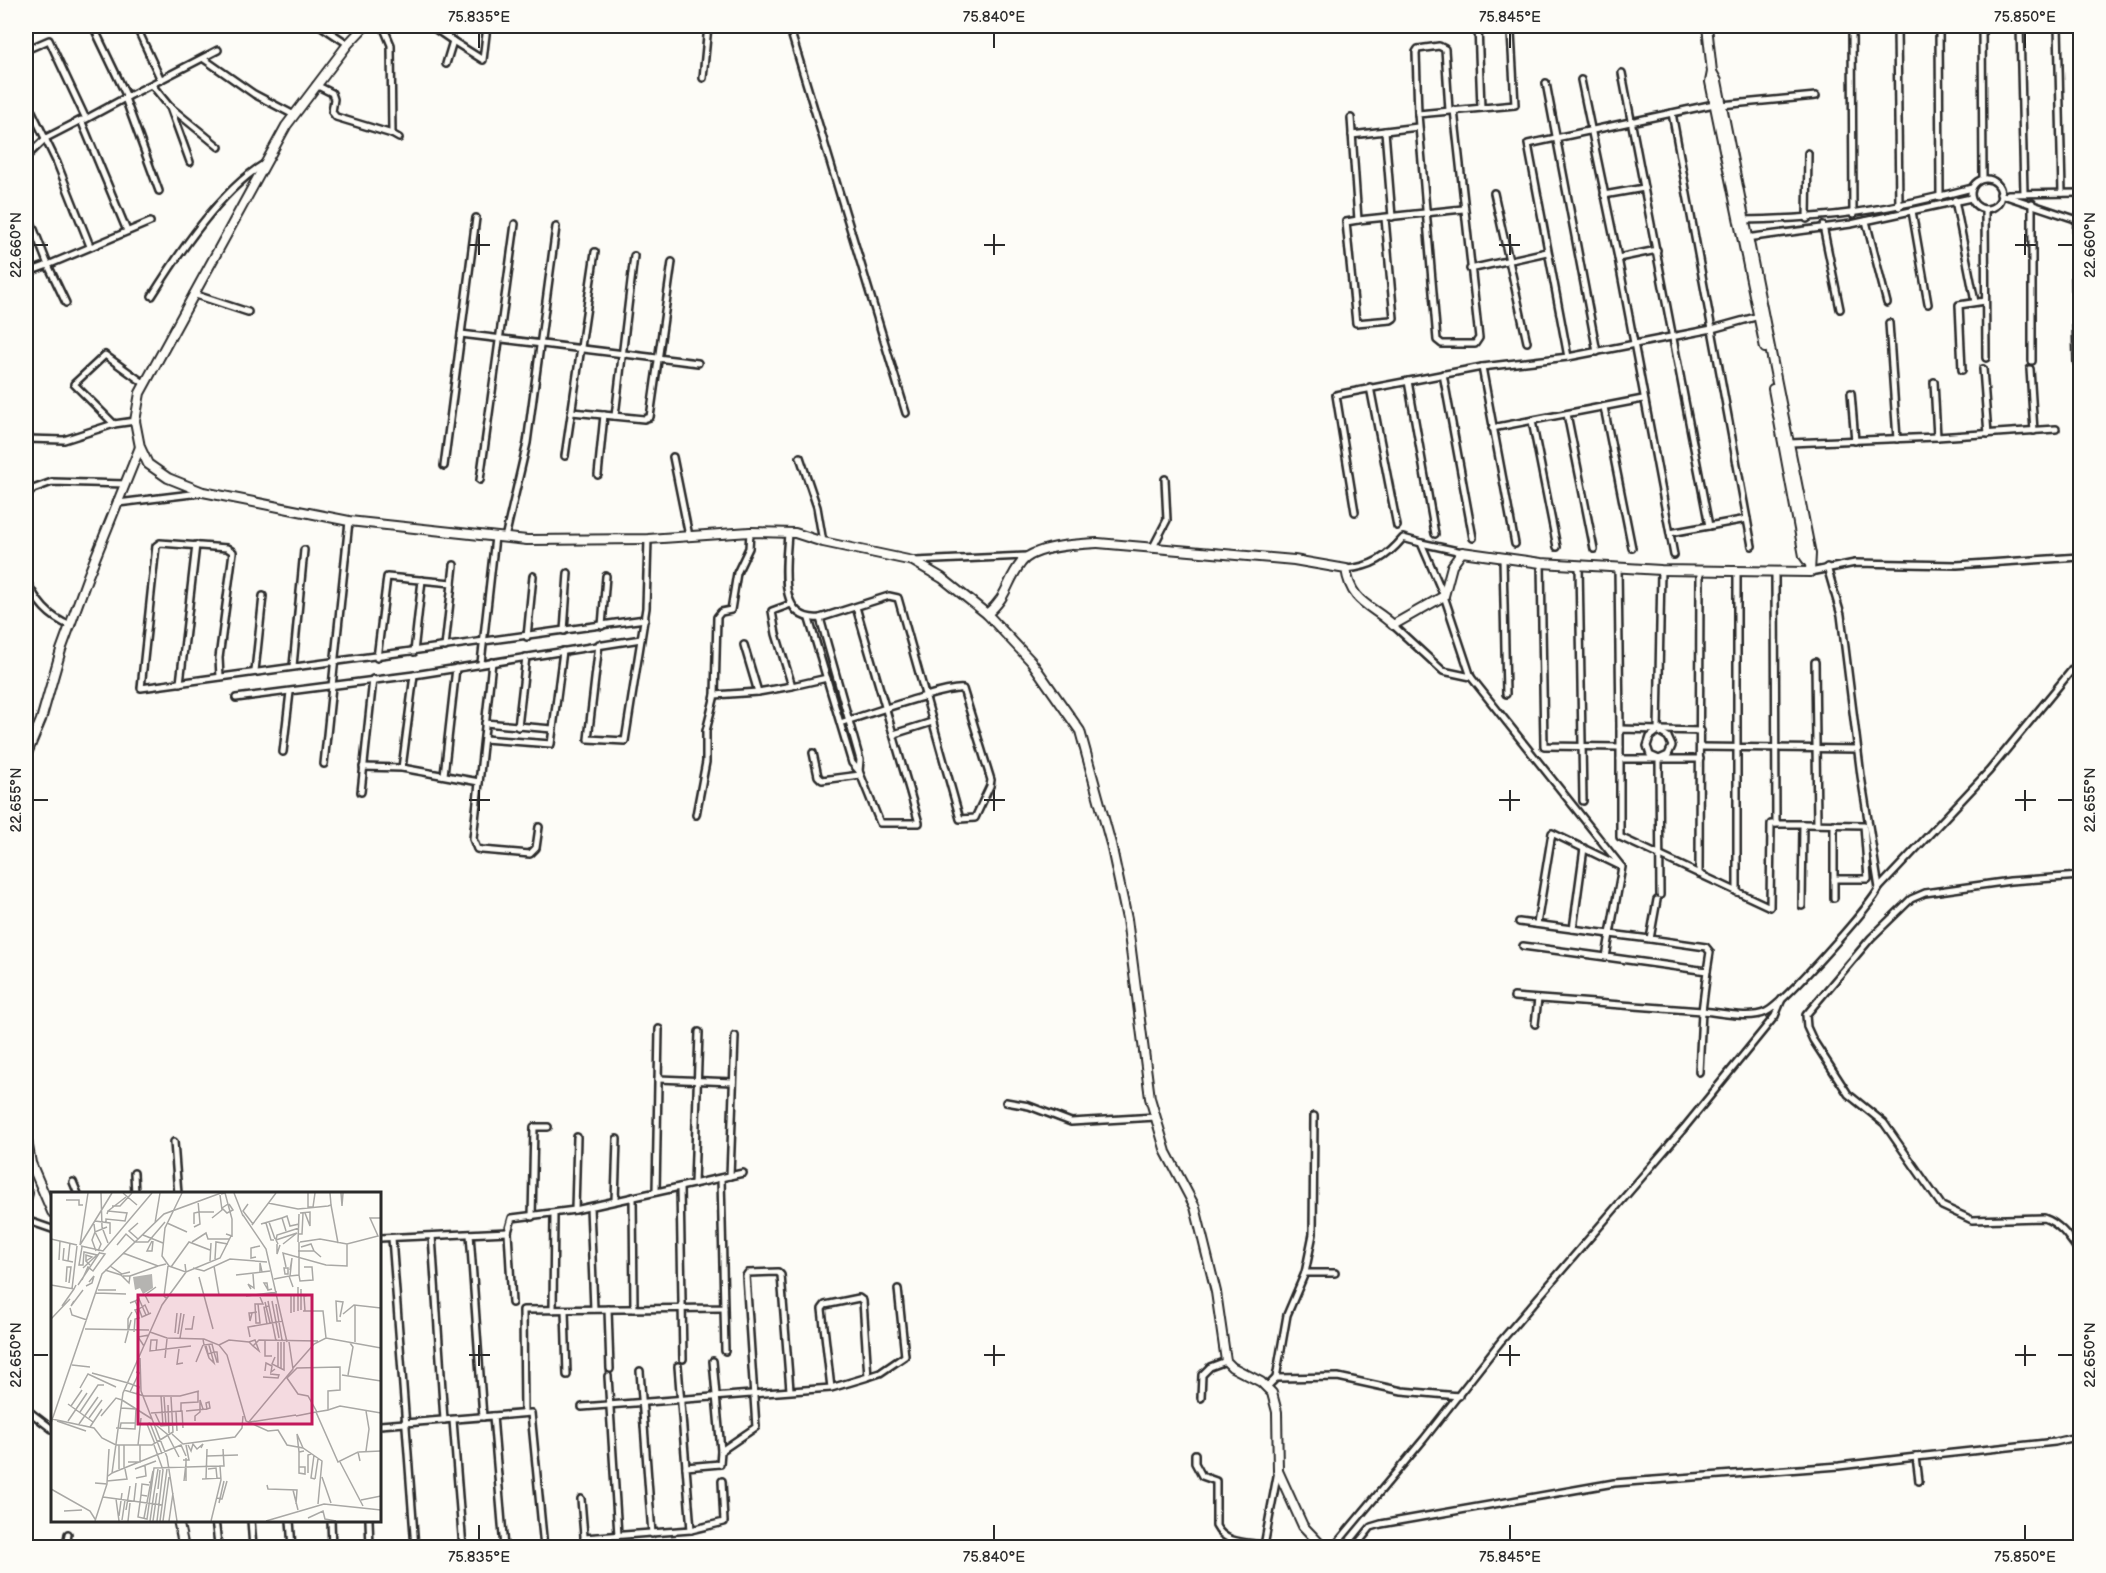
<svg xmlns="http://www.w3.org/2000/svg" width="2106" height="1573" viewBox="0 0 2106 1573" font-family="'Balsamiq Sans',sans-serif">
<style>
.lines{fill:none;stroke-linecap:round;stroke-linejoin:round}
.street-casing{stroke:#2b2b2b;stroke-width:10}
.secondary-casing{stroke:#2b2b2b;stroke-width:12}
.street{stroke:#fdfcf7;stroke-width:5}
.secondary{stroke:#fdfcf7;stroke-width:8}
.ticks{fill:none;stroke:#2b2b2b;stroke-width:2}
.inset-road{fill:none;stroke:#a9a8a5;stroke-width:1.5}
.view{fill:#c2185b;fill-opacity:0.15;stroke:#c2185b;stroke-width:3}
.inset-edge{fill:none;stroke:#2b2b2b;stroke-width:3}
.neatline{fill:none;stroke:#2b2b2b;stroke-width:2}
.ticks-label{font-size:15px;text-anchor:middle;fill:#2b2b2b}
</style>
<rect width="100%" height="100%" fill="#fdfcf7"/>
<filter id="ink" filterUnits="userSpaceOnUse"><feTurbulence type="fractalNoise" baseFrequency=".0167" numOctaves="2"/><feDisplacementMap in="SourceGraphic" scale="12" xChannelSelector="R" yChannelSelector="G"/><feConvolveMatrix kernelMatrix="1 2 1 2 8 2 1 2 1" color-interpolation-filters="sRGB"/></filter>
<g filter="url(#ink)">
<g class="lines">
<!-- street casing -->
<g class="street-casing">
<g id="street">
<path d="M93,26L127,97"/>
<path d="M136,26L161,80"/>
<path d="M321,26L348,44"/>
<path d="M383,26L391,45L392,134L399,138"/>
<path d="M431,26L453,41L446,64"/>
<path d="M789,26L906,413"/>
<path d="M1478,26L1481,108"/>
<path d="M1852,26L1853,215"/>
<path d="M1897,26L1899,207"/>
<path d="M1939,26L1940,197"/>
<path d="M1982,26L1983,179"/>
<path d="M2020,26L2024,193"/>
<path d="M2058,26L2062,193"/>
<path d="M453,41L483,60L487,26"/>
<path d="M26,50L49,40L86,119L83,120"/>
<path d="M204,59L254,94L294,115"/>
<path d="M1622,73L1709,526"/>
<path d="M703,78L708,26"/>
<path d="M1581,80L1618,258L1674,555"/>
<path d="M1546,83L1597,352"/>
<path d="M152,85L169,106L219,147"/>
<path d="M316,85L332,93L334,99L332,112L336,117L392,134"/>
<path d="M125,98L218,50"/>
<path d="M26,99L57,163L90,246"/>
<path d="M1721,105L1816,96"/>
<path d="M170,107L190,162"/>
<path d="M1454,110L1479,338L1475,344H1442L1437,340L1418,114L1515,105L1511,33L1509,30H1478"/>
<path d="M1672,113L1752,546"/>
<path d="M1418,114L1416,52L1418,49L1439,46L1445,49L1449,110"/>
<path d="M1351,118L1358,220"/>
<path d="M86,119L125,98L159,191"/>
<path d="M1385,131L1392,217"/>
<path d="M1352,135L1418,127"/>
<path d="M26,157L46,138L81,120L127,231"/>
<circle cx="1986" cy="194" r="15"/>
<path d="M1494,193L1527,342"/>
<path d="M2000,194L2078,220"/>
<path d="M2008,194L2080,193"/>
<path d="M1604,195L1644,188"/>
<path d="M1955,200L1975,302"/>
<path d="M26,209L48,265L150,222"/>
<path d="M1985,209L1986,358"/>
<path d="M1912,211L1928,304"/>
<path d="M1385,218L1394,318L1391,320L1356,323L1346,222L1358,220L1463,209"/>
<path d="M1807,219L1808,153"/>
<path d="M1742,220C1827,219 1890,210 1972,188"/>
<path d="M1866,221L1887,303"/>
<path d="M1823,226L1840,309"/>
<path d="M1746,238L1851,224L1971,198"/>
<path d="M1618,258L1657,250"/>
<path d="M1470,269L1547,252"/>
<path d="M26,273L48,265L66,303"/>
<path d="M193,294L248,312"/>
<path d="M152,296C179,253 221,190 264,164"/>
<path d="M1889,323L1897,439"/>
<path d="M461,334L698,363"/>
<path d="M1568,357L1528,144L1714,104"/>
<path d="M2032,361V203"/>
<path d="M2077,363L2075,274L2077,219"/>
<path d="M1482,367L1515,544"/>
<path d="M1983,369L1988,434"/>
<path d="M2030,369L2034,431"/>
<path d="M1962,370L1959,305L1985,301"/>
<path d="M1443,374L1473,538"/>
<path d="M1408,381L1435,534"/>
<path d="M1934,382L1937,437L2056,429"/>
<path d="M1370,387L1397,526"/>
<path d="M1851,393L1855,441"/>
<path d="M1604,407L1632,548"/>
<path d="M572,412L644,419L650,417L672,262"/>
<path d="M1567,414L1594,549"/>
<path d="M615,416L634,256"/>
<path d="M1532,421L1557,547"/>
<path d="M114,424L74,384L105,355L145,384"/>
<path d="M1492,428L1643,399"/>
<path d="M26,439L64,440L114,424L135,421"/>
<path d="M1790,443L1937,437"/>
<path d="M565,456L595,252"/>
<path d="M673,457L689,536"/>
<path d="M800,457L817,507L823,542"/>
<path d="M444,466L476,218"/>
<path d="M598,475L604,415"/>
<path d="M480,480L515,224"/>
<path d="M26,497L33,489L52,482L126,484"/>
<path d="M118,503L200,493"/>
<path d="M1355,512L1336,395L1482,367L1568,357L1712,329L1759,316"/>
<path d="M788,532C787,560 775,622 820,618L889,596L898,598L960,819L975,818L990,786L991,780L963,689C949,686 869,714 849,720L840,723"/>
<path d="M1670,533L1747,519"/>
<path d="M505,538L527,443L556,227"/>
<path d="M1421,543L1462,552"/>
<path d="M1152,549L1167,520L1165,479"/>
<path d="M1503,558L1506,694"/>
<path d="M915,561L1027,556"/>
<path d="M1541,563L1544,746L1620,747"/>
<path d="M1579,565L1583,801"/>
<path d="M1618,567L1620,729"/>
<path d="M1346,569C1372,567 1387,557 1403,538L1421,543L1444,596L1471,677L1443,671L1393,625"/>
<path d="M1737,571V892"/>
<path d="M1775,572L1776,824"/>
<path d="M1810,572L1855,563L1957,565L2080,557"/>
<path d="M26,580C37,602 48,617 71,626"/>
<path d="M856,607L919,823H880L859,771"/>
<path d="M809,619L852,763L859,771L860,760L820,618"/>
<path d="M602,626L606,576"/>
<path d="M564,631L568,573"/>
<path d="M527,637L533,576"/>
<path d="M599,644L588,739L625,741L646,608L648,539"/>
<path d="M744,645L758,692"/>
<path d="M445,647L454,565"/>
<path d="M414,652L422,580"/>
<path d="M377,658L387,577L452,583"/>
<path d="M492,662L473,839L477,849L482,850L530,854L536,848L539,827"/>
<path d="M1815,662L1817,824"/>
<path d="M481,663L495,537"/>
<path d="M293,666L304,550"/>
<path d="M255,671L263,596"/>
<path d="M220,677L219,658L233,552L227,548L160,543L156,546L141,688L645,619"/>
<path d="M1471,677L1621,866"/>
<path d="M180,683L196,545"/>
<path d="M792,686L827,678"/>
<path d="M715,695L717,617L721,612L731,610L737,573L749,548L750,532"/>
<path d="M236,698L414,675L641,639"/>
<path d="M485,723L552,729"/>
<path d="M518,727L526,657"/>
<path d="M1658,731L1661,570"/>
<path d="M1658,731L1668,737L1672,746L1668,755L1659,759L1650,755L1647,746L1650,737Z"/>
<path d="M894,734L932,722"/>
<path d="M484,739L551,744L563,651"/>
<path d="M1700,747L1858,749"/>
<path d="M283,752L290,692"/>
<path d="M813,753L818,776L822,780L860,775"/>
<path d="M1620,759V729L1701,731"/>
<path d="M1659,759L1660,895"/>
<path d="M1700,759H1620V837L1770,907L1771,824H1803L1802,906"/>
<path d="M324,764L349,521"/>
<path d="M363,767L402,768L479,782"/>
<path d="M402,768L414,675"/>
<path d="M444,775L456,668"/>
<path d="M361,792L373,679"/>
<path d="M696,815L706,762V731L715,695L758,692L792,686L776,634L772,611L791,604"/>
<path d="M1803,824L1864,825L1868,879H1834"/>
<path d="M1834,824V898"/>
<path d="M1699,874L1700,571"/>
<path d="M2080,876L2010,881L1925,893L1911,899L1871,938L1806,1015L1807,1027L1813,1040L1848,1094L1884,1123L1942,1206L1972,1220L2044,1218C2061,1224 2070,1239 2080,1253"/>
<path d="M1879,888L1989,771L2080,660"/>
<path d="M1519,922L1610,934L1606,957L1523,946"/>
<path d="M1537,924L1552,833L1622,867L1610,934L1650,939L1657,900"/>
<path d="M1573,929L1584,848"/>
<path d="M1650,939L1706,947L1710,952L1707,971"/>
<path d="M1514,997L1702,1011L1707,971L1606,957"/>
<path d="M1535,1024L1538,999"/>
<path d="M1699,1072L1702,1011C1720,1012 1749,1020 1766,1012C1783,1004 1872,905 1879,888L1861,776L1841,615L1827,567"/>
<path d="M658,1079L733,1082"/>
<path d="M1006,1102L1029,1106L1071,1122L1156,1117"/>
<path d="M174,1142L178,1194"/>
<path d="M134,1173L135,1194"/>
<path d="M730,1176L735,1036"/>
<path d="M73,1182L78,1194"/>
<path d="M694,1184L699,1032"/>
<path d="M680,1187L683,1359"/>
<path d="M656,1192L659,1029"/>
<path d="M633,1197L634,1309"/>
<path d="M615,1201L617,1139"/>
<path d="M26,1205L29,1193"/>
<path d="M590,1207L594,1309"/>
<path d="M575,1210L577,1137"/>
<path d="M532,1217L534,1127H548"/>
<path d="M26,1220L52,1229"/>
<path d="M470,1234L483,1417"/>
<path d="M432,1236L444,1420"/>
<path d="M380,1238L508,1232"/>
<path d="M392,1238L415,1548"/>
<path d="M1305,1273L1313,1234L1314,1116"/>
<path d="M512,1303L508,1232L512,1218L575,1210L743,1173"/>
<path d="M724,1308L725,1351"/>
<path d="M608,1309L610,1369"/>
<path d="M553,1310L554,1214"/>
<path d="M565,1310L567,1375"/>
<path d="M713,1361L721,1451"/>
<path d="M678,1366L686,1467"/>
<path d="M640,1371L652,1534"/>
<path d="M608,1376L618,1535"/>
<path d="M868,1377L880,1373L905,1356L898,1289"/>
<path d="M1276,1378L1338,1377L1402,1391L1459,1396"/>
<path d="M1267,1387L1276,1378L1287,1315L1305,1273H1335"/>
<path d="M1201,1398L1202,1375L1210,1367L1226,1361"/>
<path d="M582,1407L831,1388L868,1377L863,1301L859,1298L825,1305L822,1309L831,1388"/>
<path d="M26,1409L52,1429"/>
<path d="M524,1413L523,1310L724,1308L721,1178"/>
<path d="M493,1416L504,1548"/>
<path d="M453,1420L463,1548"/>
<path d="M380,1425L531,1413L544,1548"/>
<path d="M1195,1454V1463L1202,1476L1216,1481V1526C1225,1544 1246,1542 1264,1545"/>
<path d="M1919,1481L1916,1457L2055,1442L2080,1436"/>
<path d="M581,1499L585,1548"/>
<path d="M26,1516L28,1495"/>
<path d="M215,1520L218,1544L222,1548"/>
<path d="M251,1520L253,1548"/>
<path d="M290,1520L292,1548"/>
<path d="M331,1520L332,1548"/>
<path d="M369,1520L370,1548"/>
<path d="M691,1530L686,1467L720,1464L721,1451L756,1427L746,1276L748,1273L778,1272L781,1275L790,1390"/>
<path d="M584,1538L691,1530L724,1522L722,1481"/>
<path d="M1264,1546L1278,1471"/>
<path d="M66,1548L68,1534"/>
<path d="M161,1548L167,1545"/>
<path d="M1333,1548L1424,1439L1501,1341L1684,1128L1775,1016L1782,999"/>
<path d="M1354,1548L1371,1527L1381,1524L1614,1483L1839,1466L1916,1457"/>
</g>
</g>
<!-- secondary casing -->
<g class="secondary-casing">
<g id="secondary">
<path d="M365,26L348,44L286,126L140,393L135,421L140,447L148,464L168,478L203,492L349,521L527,540L648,539L750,532L795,533L823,542L913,561L942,578L987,614L1031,661L1080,731L1111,844L1127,919L1150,1098L1166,1152L1195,1207L1216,1292L1226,1361L1232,1367L1261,1382L1272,1393L1277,1412L1278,1471L1303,1526L1324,1548"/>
<path d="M1707,26L1712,72L1710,82L1765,348"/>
<path d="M1773,389L1804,556L1809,563"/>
<path d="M987,614C1009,595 1006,582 1021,563C1033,546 1078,544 1098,543L1294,560L1346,569C1351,604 1372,605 1393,625L1444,596L1452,566L1462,552L1541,563L1661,570L1810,572L1811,554L1717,81L1712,72"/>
<path d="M26,756L41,720L61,650L88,576L140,447"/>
<path d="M26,1135L31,1163L52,1212"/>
<path d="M178,1520L184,1548"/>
</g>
</g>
<!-- street -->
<use href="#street" class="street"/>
<!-- secondary -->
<use href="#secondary" class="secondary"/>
</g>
</g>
<!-- ticks -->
<path class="ticks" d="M479,33V48M994,33V48M1510,33V48M2025,33V48M479,234V255M994,234V255M1510,234V255M2025,234V255M33,245H48M469,245H490M984,245H1005M1499,245H1520M2015,245H2036M2058,245H2073M479,790V811M994,790V811M1510,790V811M2025,790V811M33,800H48M469,800H490M984,800H1005M1499,800H1520M2015,800H2036M2058,800H2073M479,1345V1366M994,1345V1366M1510,1345V1366M2025,1345V1366M33,1355H48M469,1355H490M984,1355H1005M1499,1355H1520M2015,1355H2036M2058,1355H2073M479,1525V1540M994,1525V1540M1510,1525V1540M2025,1525V1540"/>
<!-- overview -->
<g transform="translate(51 1192)">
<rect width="330" height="330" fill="#fdfcf7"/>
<path d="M101,82L102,96L92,102L89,96L84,98L82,85Z" fill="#b5b4b1"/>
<path class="inset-road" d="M50,1L51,35L57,51M72,1L86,13M131,1L114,36L111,64L118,74L135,80L111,113L99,140L116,146L153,147L168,153L176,163L195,229L217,239L227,238L236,253L252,256L271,269L267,312M183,1L192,24M257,1V15H262L264,1M290,1L291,14L292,1M170,2L174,1L181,27V44L175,42M15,8H28V13H32M147,9L148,20H163M217,11L247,17L277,14L280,13L279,1M177,12L171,16L176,21L182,18L178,12M197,12L192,19L202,32M280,13L287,51M61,14H69L81,1M57,19L75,5M249,21L259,20V34L254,21M192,23L215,57L236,150M161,26L171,18L169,3M231,26L236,24L239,34L248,32M44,29L59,31V42M218,30L224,47M55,31V27L74,29L76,21L57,19L56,22M87,31L78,39L87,47M104,31L109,1M116,31L136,40M215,31L220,48H223M43,32L44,40L56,35M210,32L231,26L235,39M201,33L225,1M143,35L149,32L148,20L143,21V32M44,40L41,48L45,59M44,40L50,52L47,59M248,42H251L252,21M92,43L112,51M0,47L26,53M225,48L226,43L248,36M101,49L96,59H101L102,49M84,50H97L114,30M141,50L155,41L157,47H179M247,50L248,22M249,50L269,47L296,52L327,44L319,26H330M226,52V62L229,53M227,52L225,48L246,41L232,52M29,53L61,1M29,53L37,1M66,53L75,42L84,50M30,54L52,59L101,1M31,55L28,73H32L33,60L46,63L32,76M250,55L260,52L263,59M13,56L12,68L22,70M247,59H263L270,65M72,61L107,74L115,72M205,65L200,66V56L209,54M164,67L165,50L177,52M8,68L9,49M17,69L19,51M35,69V63L41,65L35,69L39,73M159,69L160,51M134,72L135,80L169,66L180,44M59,74L71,82L79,80M163,74L168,103M120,75L138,50L159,58M235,75L232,61L275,73L296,74V52M142,76L153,79L179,67L216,70M233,76H237V82H234ZM54,78L70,83L78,91L79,84H72M239,78L241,66L239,84L248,83V50M209,80V71L211,80M185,83L219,79M248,83L249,89L262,88L261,75H253M79,84L107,74M148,85L162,137M223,87L238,84L242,95M31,88L37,75L42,79L54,62L49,61M15,90L16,75H20L18,91M0,93L23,97L25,93M27,93L49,60M35,94L41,91L43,84L38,90M247,95V119M21,97L26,54M200,97L197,92L203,96L202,82M250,97V118M47,98H65M217,98L213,91H216L217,98L221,97M45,101L75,102M195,104L226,100M116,107L113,104L117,74M23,109L20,114L32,98M84,109L88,107L95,123M217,109L225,149M221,109L228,146M214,110L219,131M79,111L84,109L88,117L84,118L88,126L84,127L83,140M98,111L94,103L105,95M207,112L209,131H205L204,112H212L209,105M225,112L231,148M11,114L23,97M304,114V150M19,116L21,123L36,128M252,119H272L275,146M254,119L253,104L258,103M201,121L199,129L198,121H199L206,120M240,121V103H243V120M98,122L94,113L88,117L91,125L100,121M292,122L303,113L330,116M289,125L292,110L285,109L286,129H290M0,127L19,107M216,132L213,115L218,114M34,137L98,138M134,137H141L143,124M77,139V127L81,120M124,141L126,121M127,142L130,121M199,145L197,135L232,129M129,146L133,122M152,147L153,153L161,152L163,160L166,170H167L166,160H163L157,162H156M214,149V164H221M198,150L204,148L208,159L202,154M230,150V176M233,150V171M74,151L80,128M158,153L163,171L158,166M168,153L178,148L198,150L202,154L208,148L267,149M93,154L87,145L98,143M154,154L158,166L155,154M128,157L126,172L132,171M105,159L106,148H100L99,159L140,154M224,165L221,172L233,178V171M89,166L90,199L116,265L126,329M114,166L116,147M145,170L152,153M21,173L39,175M227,175V150M242,176L263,152L275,146L330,156M214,179L215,171L221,174L220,180L224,177M41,181L77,191M291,183L330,189M297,183L302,155L299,151M212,185L227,186L228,183L219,182M77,191L88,195L86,202M29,196L37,182L65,195M73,198L93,204H129L148,199M79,200L88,181L85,180M110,204L112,234M113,205L115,233M71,208L101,227M158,210L159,216L156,217L155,211ZM17,212L42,230M117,213L118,241M20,214L31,198M277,218L289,214L330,221M130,219V211L147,210V200M135,219L156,217M315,219L318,237L315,259M29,220L47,193H53M125,220L126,239M266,220L257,204L247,202L236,186L246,176L289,175V198L277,199V218L265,220L287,270L307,260L309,269M100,221L131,219L132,236M104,221L110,234L132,232M50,224L65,206L71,208M245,224L265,220M38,226L51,208M1,227L43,236L51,246L65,253H101L122,240L120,205M6,229L35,239M17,229L36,201M144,229V224L149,220V208L152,217M199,230L245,223M0,231L51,82L113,22L170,1M99,231L111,262M99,231L96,232L104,252M197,231L242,177L238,150M28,232L47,205M105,233L116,242L128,265M39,235L51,217M65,236L84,237L85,217L70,216M69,237L70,231H85M121,242L132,252L184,245L191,236L192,224M73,253V277M87,253L90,226M103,253L112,278L106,329M137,253L140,259L142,252L146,257L152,252L150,256M252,256L246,242L248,260L253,259M308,260L330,259M263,263L260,286L264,287M156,264L187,263M135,266V289M132,268H138L135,253M77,270H89V253M289,270L312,314M248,275H254V282L248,281V260M68,277V253M84,277L105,269M157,277L165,276L166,286M61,281L130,253L135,264M257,281V263L260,262M57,284L61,281L72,201L99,140M271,285L280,311M85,286L95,284L94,274M151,287L170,286M155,287L156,257M264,287L267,267M56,289L76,287L74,277M133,289L135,271M98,290L101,291L103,276L169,274M56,291L58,257M216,293L217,297L246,298L245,312M0,297L39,319L44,327M107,297L109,278M242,298L247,318M103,301L107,277M90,303L91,292L98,293M96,304L90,303L87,325L96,327L101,291M52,305L111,313M165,306L171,307L176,289M65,307L68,329M310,308L330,304M83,309L85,291M168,311L173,289M75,318L79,294M13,319L31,318M68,324L71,301M93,326L102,279M257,326L272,319L274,327L285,329M71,328L74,308M44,329L56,292L44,291M77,329L79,311M99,329L103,301M102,329L106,301M109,329L116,277M112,329L118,285M118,329L122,301M160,329L170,288L169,274H173L172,257M215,329L273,312L330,318"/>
<path class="view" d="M87,103H261V232H87Z"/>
<rect width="330" height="330" class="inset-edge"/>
</g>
<!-- margin -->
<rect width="2106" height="1573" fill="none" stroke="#fdfcf7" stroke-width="66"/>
<rect x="33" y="33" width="2040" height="1507" class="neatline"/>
<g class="ticks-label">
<text x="479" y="22">75.835°E</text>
<text x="994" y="22">75.840°E</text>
<text x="1510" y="22">75.845°E</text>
<text x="2025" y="22">75.850°E</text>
<text transform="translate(16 245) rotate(-90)" y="5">22.660°N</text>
<text transform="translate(2090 245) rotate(-90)" y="5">22.660°N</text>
<text transform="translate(16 800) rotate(-90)" y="5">22.655°N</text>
<text transform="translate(2090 800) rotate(-90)" y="5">22.655°N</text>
<text transform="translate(16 1355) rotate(-90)" y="5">22.650°N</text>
<text transform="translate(2090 1355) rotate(-90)" y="5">22.650°N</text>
<text x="479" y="1562">75.835°E</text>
<text x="994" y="1562">75.840°E</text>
<text x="1510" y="1562">75.845°E</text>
<text x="2025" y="1562">75.850°E</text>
</g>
</svg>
